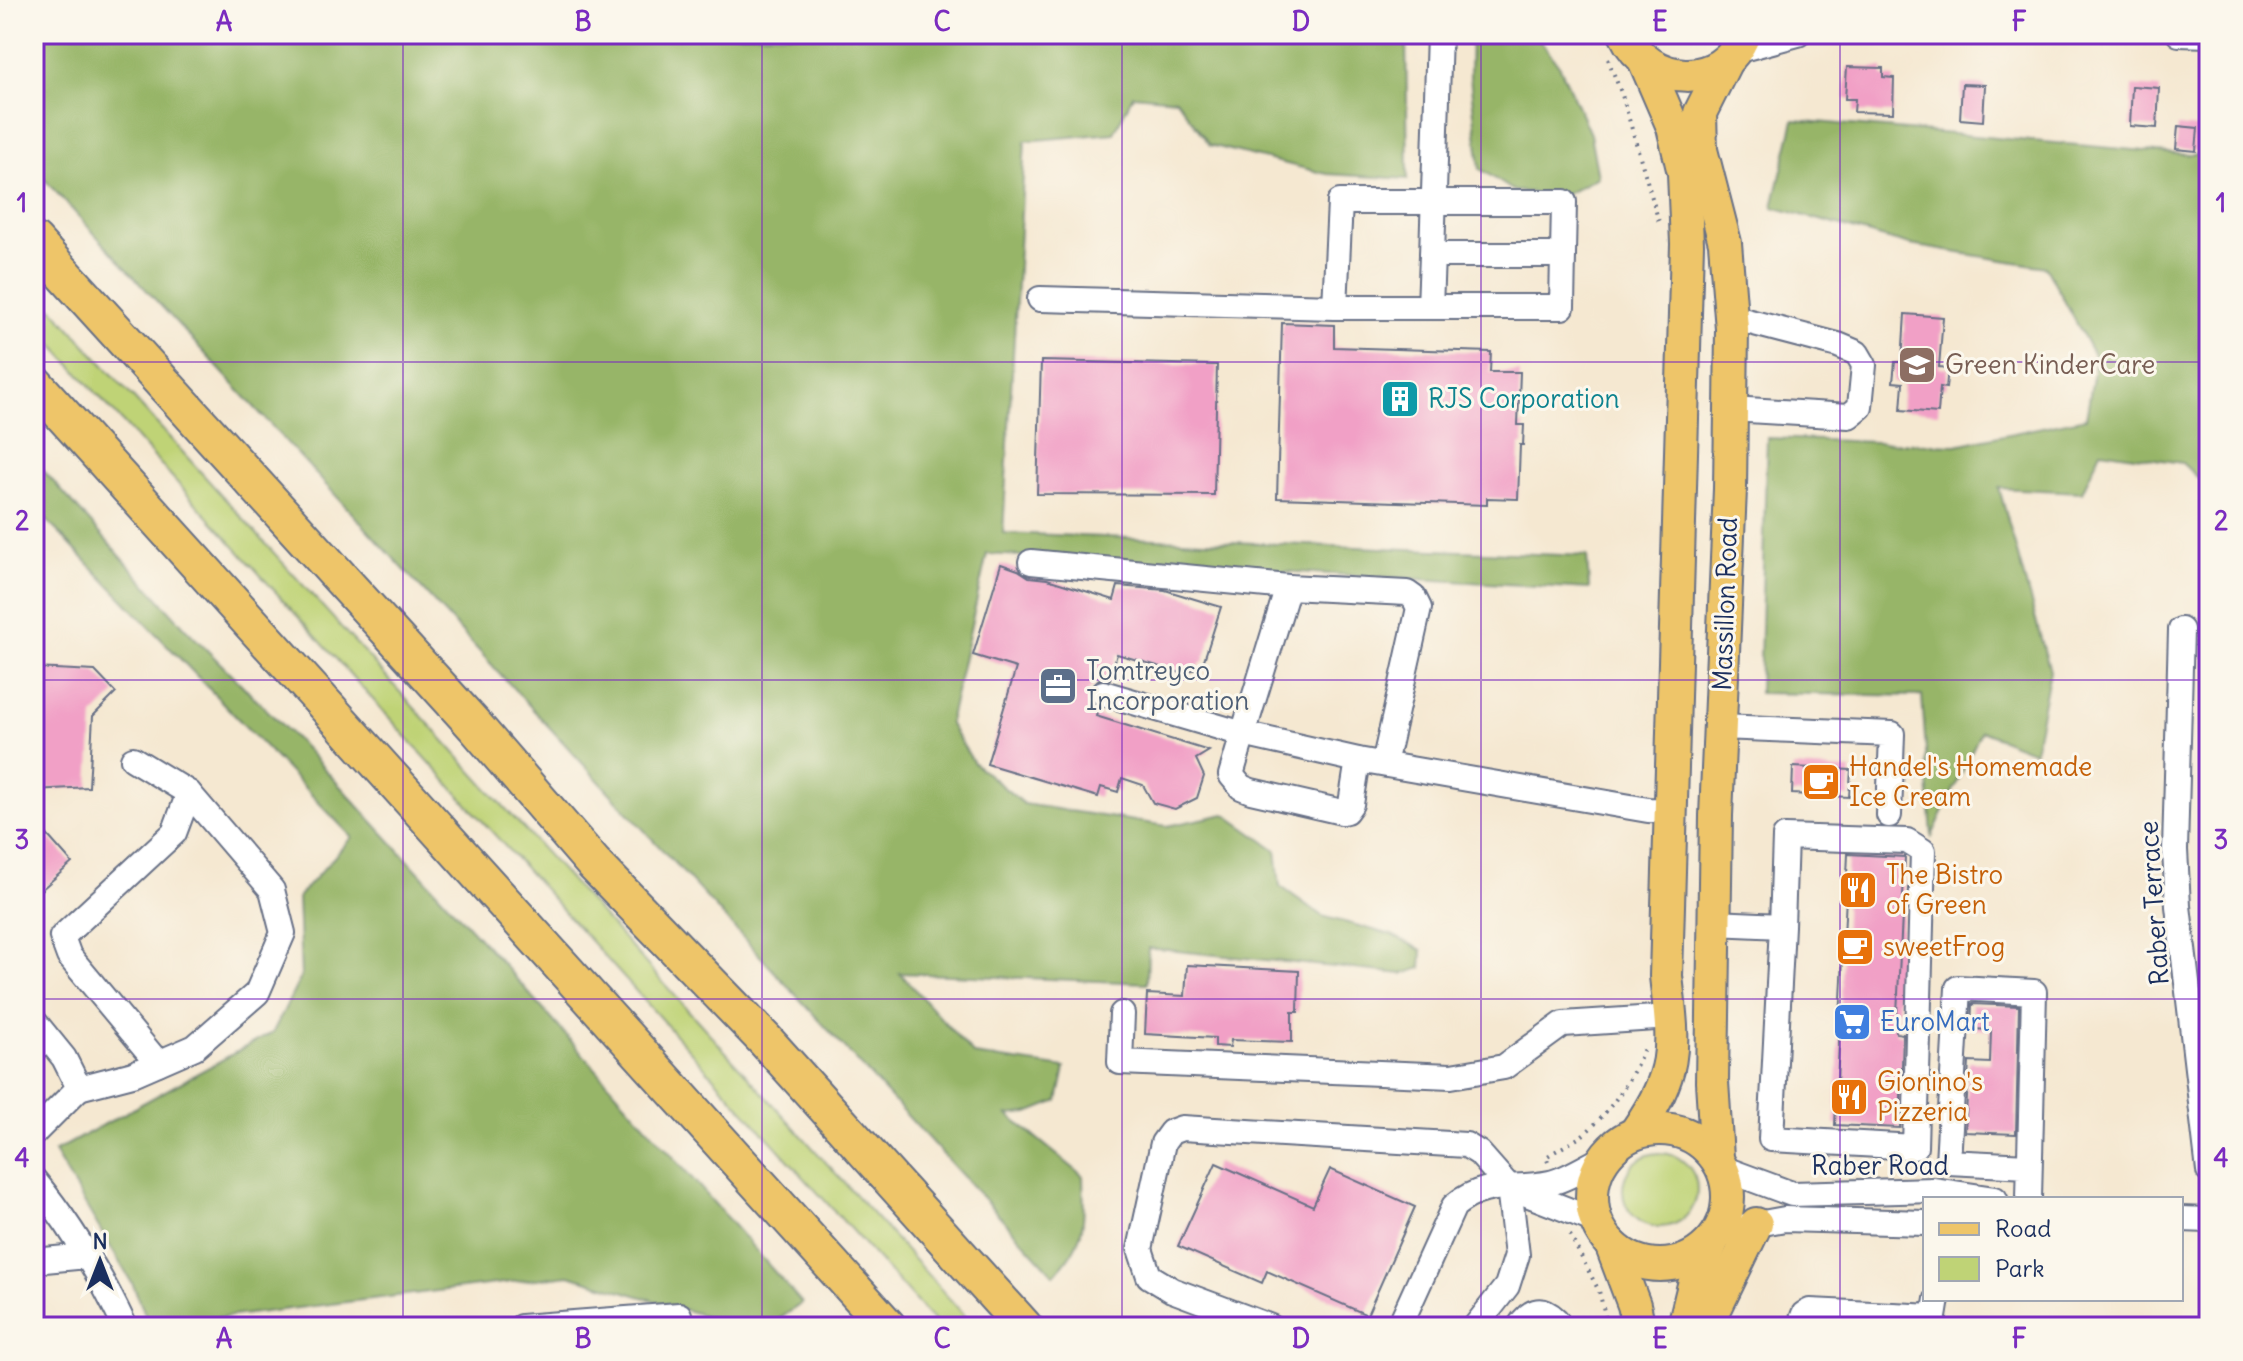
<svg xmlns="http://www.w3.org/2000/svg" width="2243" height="1361" viewBox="0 0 2243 1361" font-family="Delius,sans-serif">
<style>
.green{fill:#bfd376;stroke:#6d816a;stroke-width:2}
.forest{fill:#97b567;stroke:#597262;stroke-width:2}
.building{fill:#f1a0c6}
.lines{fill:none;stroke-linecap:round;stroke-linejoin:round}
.minor-casing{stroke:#677086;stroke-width:28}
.major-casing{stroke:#677086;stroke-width:36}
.highway-casing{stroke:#677086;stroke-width:40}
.path{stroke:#677086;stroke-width:4;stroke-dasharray:2 6;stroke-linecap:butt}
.minor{stroke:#fff;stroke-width:24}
.major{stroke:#eec569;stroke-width:32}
.highway{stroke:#eec569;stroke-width:36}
.grid{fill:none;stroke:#7b2cbf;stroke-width:2;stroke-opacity:0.55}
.labels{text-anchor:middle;stroke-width:6;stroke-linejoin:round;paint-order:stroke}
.education-label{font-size:26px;fill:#785e54;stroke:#fbf7ec;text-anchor:start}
.culture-label{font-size:26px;fill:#0d838f;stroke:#fbf7ec;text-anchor:start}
.street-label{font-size:26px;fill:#1b2f5e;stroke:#fbf7ec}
.service-label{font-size:26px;fill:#4e5e75;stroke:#fbf7ec;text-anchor:start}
.food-label{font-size:26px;fill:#c56008;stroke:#fbf7ec;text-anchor:start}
.shop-label{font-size:26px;fill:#366cbe;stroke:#fbf7ec;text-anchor:start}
.neatline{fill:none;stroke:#7b2cbf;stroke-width:3}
.grid-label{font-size:26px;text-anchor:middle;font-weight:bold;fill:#7b2cbf}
</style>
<rect width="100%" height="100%" fill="#fbf7ec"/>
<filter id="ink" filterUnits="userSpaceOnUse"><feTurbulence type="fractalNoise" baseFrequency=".0125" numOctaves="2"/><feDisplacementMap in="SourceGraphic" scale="16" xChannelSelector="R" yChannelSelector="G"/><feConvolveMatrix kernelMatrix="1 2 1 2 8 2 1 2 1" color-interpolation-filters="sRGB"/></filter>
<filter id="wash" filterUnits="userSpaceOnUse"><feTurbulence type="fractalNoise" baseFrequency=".006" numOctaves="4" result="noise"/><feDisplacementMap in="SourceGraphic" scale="32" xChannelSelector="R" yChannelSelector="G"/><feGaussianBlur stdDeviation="1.8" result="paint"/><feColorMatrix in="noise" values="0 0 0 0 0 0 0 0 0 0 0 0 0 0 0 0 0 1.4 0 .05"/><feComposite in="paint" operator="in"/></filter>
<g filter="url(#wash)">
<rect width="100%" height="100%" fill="#f5e8d1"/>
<!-- green -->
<g class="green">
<path d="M34,288L975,1327H939L34,324Z"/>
<circle cx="1660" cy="1190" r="37"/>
</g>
<!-- forest -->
<g class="forest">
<path d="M34,34H1406L1408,179L1327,174L1210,145L1176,99L1133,95L1114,133L1025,141L1003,533L1587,556L1589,589L987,554L949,723L974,763L1024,804L1167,826L1225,814L1276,850L1280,886L1322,916L1392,935L1422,950L1421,968L1403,974L1148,948L1147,983L900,973L974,1055L1065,1068L1058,1101L1028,1113L1008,1115L1083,1176C1084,1222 1088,1239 1054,1275L34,168Z"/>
<path d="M1471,34H1536L1560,67L1590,134L1598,177L1565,195L1514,191L1480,169L1470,77Z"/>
<path d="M1794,120L2190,155L2209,153V488L2182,463L2101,451L2082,492L1999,488L2050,671L2034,752L1981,731L1932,836L1922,696L1759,693L1767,438L1956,445L2086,418L2096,359L2046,267L1910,245L1773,207Z"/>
<path d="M34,460L186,629L306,749L505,966L802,1303L768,1327H742L569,1275L150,1326L133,1285L54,1152L273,1032L301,977L298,897L352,837L34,507Z"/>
</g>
<g id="blocks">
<!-- building -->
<g class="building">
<path d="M1847,67L1883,68V77L1894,78L1893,113L1854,112L1855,99H1845Z"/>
<path d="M1962,84L1985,85L1983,121L1960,119Z"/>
<path d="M2132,86L2159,88L2157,128L2130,126Z"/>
<path d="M2178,126L2198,128L2196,151L2176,149Z"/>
<path d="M1905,314L1943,317L1939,367L1948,368L1946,388L1940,387L1938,413L1901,410L1903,383L1893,382L1895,362H1902Z"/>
<path d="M1282,323L1334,325V347L1491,352L1490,372H1520L1518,425H1524L1523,445H1520L1518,499L1487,498V505L1277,498Z"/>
<path d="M1041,361L1217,365L1214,495L1037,494Z"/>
<path d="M1001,564L1018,570L1029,577L1047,579L1114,600L1118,586L1165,590L1221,607L1204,660L1196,669L1181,673L1117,654L1110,679H1099L1088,690L1092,703L1098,707L1096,716L1209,751L1196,759L1204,776L1197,798L1175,809L1153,803L1143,785L1122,778L1118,792L1101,787L1098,797L987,764L1016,668L973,655Z"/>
<path d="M34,668L95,671L116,693L93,716L89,787L34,790Z"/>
<path d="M1793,767L1851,770L1849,797L1792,794Z"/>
<path d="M34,820L72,863L34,896Z"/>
<path d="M1848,854L1905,857L1896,1033L1903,1034L1900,1128L1835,1125Z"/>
<path d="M1187,965L1299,971L1298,1012H1292V1042L1231,1040L1230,1047L1215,1046V1038L1145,1034L1147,994L1185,996Z"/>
<path d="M1972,1004L2019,1006L2016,1134L1965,1132L1969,1062L1990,1063L1991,1030L1971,1029Z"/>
<path d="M1216,1163L1313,1206L1330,1169L1415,1207L1367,1315L1267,1271L1262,1283L1178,1246Z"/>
</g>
</g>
</g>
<g filter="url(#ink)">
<use href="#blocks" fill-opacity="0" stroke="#677086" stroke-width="2"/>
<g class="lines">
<!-- minor casing -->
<g class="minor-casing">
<g id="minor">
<path d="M1439,34L1432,255H1563"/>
<path d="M2179,34L2209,35"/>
<path d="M1735,51L1798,34"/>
<path d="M1040,299L1335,307H1562L1564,202H1340L1335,307"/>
<path d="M1430,307L1432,255"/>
<path d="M1731,317L1838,345L1857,353L1864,365L1860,407L1849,416L1731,409"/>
<path d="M1031,562L1288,587"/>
<path d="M2181,630L2175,850L2178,906L2209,1171"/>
<path d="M1103,693L1243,734L1231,775L1241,787L1251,791L1342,812L1346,811L1351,804L1358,760"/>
<path d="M1720,727L1892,734L1889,815"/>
<path d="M1384,764L1419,608L1414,598L1407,593L1288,587L1243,734L1358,760L1648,810L1671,811"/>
<path d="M1714,923L1782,926L1771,1139L1915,1147L1923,851L1907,841L1785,837L1782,926"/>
<path d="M1122,1014L1120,1062L1451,1076L1504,1067L1563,1024L1671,1017"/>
<path d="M34,1021L64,1058L79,1088L34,1133"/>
<path d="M158,1063L69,956L62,937L174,833L189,793"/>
<path d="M79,1088L133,1074L195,1047L257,993L283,933L272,890L189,793L133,759"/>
<path d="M2028,1166L1948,1162L1958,988L2034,992L2029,1199"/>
<path d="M1722,1168L1792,1194L1934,1190L1995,1199"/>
<path d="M34,1180C71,1225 100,1274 125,1327"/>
<path d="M2181,1219L2209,1220"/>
<path d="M1719,1231L1785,1219L1925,1223"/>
<path d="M34,1261L87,1256"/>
<path d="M521,1327L679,1315L680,1327"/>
<path d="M1271,1327L1172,1290L1149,1276L1140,1249L1163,1143L1171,1132L1182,1128L1466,1145L1479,1153L1509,1187L1596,1221"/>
<path d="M1399,1327L1454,1206C1487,1179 1512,1191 1550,1183C1568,1179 1586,1166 1602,1159"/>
<path d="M1475,1327L1507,1286L1517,1255L1509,1187"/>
<path d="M1519,1327C1529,1311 1541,1305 1556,1320L1555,1327"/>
<path d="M1799,1327L1804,1314L1810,1311L1934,1317L1937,1299"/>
</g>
</g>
<!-- major casing -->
<g class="major-casing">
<g id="major">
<path d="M1625,34C1649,86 1722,91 1744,34"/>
<circle cx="1660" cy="1197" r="68"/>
<path d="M1636,1132C1679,1069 1674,1048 1666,976L1687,244L1684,173L1673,127L1645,62"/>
<path d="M1717,1157L1712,1082L1716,816L1730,489L1732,329L1725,243L1701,150L1700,113L1726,61"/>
<path d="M1611,1244L1634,1305L1639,1327"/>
<path d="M1687,1327L1685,1322L1694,1285L1711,1244"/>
<path d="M1712,1327L1714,1311L1756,1224"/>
</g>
</g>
<!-- highway casing -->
<g class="highway-casing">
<g id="highway">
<path d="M34,241L475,726L594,864L765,1040L1024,1327"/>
<path d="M34,383L888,1327"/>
</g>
</g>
<!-- path -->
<g class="path">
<path d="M1608,59L1622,95L1659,222"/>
<path d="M1548,1162L1546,1157C1557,1150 1569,1144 1580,1137C1606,1118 1633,1078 1644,1048"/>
<path d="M1570,1235L1599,1291L1608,1327"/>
</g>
<!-- minor -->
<use href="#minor" class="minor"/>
<!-- major -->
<use href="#major" class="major"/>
<!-- highway -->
<use href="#highway" class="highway"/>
</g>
</g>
<!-- grid -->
<path class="grid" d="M403,34V1327M762,34V1327M1122,34V1327M1481,34V1327M1840,34V1327M34,362H2209M34,680H2209M34,999H2209"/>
<!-- icons -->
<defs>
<g id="school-square" transform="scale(2)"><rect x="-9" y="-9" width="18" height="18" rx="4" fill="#8d6e63" stroke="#fbf7ec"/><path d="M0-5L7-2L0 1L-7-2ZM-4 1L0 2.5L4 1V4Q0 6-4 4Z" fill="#fff"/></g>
<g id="building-square" transform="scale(2)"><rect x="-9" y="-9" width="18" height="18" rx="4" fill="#0f9aa8" stroke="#fbf7ec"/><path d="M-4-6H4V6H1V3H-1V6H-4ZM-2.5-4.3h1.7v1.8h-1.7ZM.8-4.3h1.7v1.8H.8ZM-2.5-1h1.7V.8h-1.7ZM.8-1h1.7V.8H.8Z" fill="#fff"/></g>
<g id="office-square" transform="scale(2)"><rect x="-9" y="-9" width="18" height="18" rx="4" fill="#5c6f8a" stroke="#fbf7ec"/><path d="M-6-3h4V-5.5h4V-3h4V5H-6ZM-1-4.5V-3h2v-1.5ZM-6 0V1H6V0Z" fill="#fff"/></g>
<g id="cafe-square" transform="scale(2)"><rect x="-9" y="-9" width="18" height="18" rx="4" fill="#e8710a" stroke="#fbf7ec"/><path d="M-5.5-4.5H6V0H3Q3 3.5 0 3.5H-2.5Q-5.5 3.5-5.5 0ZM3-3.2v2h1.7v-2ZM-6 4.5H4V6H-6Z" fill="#fff"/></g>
<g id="restaurant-square" transform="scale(2)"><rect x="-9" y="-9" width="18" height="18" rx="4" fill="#e8710a" stroke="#fbf7ec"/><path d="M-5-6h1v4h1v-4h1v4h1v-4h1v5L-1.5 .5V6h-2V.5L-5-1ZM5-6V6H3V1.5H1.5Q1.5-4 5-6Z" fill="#fff"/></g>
<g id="supermarket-square" transform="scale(2)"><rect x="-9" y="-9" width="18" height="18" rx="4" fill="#3f7fe0" stroke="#fbf7ec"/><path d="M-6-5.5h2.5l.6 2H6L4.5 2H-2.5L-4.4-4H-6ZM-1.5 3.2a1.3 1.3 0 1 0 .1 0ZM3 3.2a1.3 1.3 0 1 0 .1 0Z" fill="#fff"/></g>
</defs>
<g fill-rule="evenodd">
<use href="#school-square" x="1917" y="365"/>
<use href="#building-square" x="1400" y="399"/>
<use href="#office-square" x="1058" y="686"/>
<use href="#cafe-square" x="1821" y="782"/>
<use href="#restaurant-square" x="1858" y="890"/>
<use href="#cafe-square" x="1855" y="947"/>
<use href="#supermarket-square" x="1852" y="1022"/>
<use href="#restaurant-square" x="1849" y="1097"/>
</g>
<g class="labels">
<!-- education labels -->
<g class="education-label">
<text x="1945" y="374">Green KinderCare</text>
</g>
<!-- culture labels -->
<g class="culture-label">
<text x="1428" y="408">RJS Corporation</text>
</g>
<!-- street labels -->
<g class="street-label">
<text transform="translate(1725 604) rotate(-88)" y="9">Massillon Road</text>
<text transform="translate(2154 903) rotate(-94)" y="9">Raber Terrace</text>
<text x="1880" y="1175">Raber Road</text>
</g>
<!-- service labels -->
<g class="service-label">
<text x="1086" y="680">Tomtreyco<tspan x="1086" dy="30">Incorporation</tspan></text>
</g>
<!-- food labels -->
<g class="food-label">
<text x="1849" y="776">Handel's Homemade<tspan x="1849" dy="30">Ice Cream</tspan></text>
<text x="1886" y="884">The Bistro<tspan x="1886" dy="30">of Green</tspan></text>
<text x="1883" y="956">sweetFrog</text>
<text x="1877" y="1091">Gionino's<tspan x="1877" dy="30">Pizzeria</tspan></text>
</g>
<!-- shop labels -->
<g class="shop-label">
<text x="1880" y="1031">EuroMart</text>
</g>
</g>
<!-- margin -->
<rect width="2243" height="1361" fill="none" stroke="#fbf7ec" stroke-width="88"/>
<!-- legend -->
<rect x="1923" y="1197" width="260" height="104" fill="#fbf7ec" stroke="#a1a7b3" stroke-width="2"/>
<rect x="1939" y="1223" width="40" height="12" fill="#eec569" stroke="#a1a7b3" stroke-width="2"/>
<text x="1995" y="1237" font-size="24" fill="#1b2f5e">Road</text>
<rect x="1939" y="1257" width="40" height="24" fill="#bfd376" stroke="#a1a7b3" stroke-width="2"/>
<text x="1995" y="1277" font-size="24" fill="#1b2f5e">Park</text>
<!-- north arrow -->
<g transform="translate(100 1261)" stroke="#fbf7ec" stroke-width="6" paint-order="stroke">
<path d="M0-6L14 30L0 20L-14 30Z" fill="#1b2f5e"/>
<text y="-12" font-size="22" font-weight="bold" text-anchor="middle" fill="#1b2f5e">N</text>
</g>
<rect x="44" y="44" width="2155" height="1273" class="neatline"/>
<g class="grid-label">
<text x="224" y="31">A</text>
<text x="583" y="31">B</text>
<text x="942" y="31">C</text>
<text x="1301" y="31">D</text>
<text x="1660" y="31">E</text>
<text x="2019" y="31">F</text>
<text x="22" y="212">1</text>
<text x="2221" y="212">1</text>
<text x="22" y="530">2</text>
<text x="2221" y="530">2</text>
<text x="22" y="849">3</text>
<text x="2221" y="849">3</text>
<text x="22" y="1167">4</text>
<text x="2221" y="1167">4</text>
<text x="224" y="1348">A</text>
<text x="583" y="1348">B</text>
<text x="942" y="1348">C</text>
<text x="1301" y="1348">D</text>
<text x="1660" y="1348">E</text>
<text x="2019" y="1348">F</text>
</g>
</svg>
